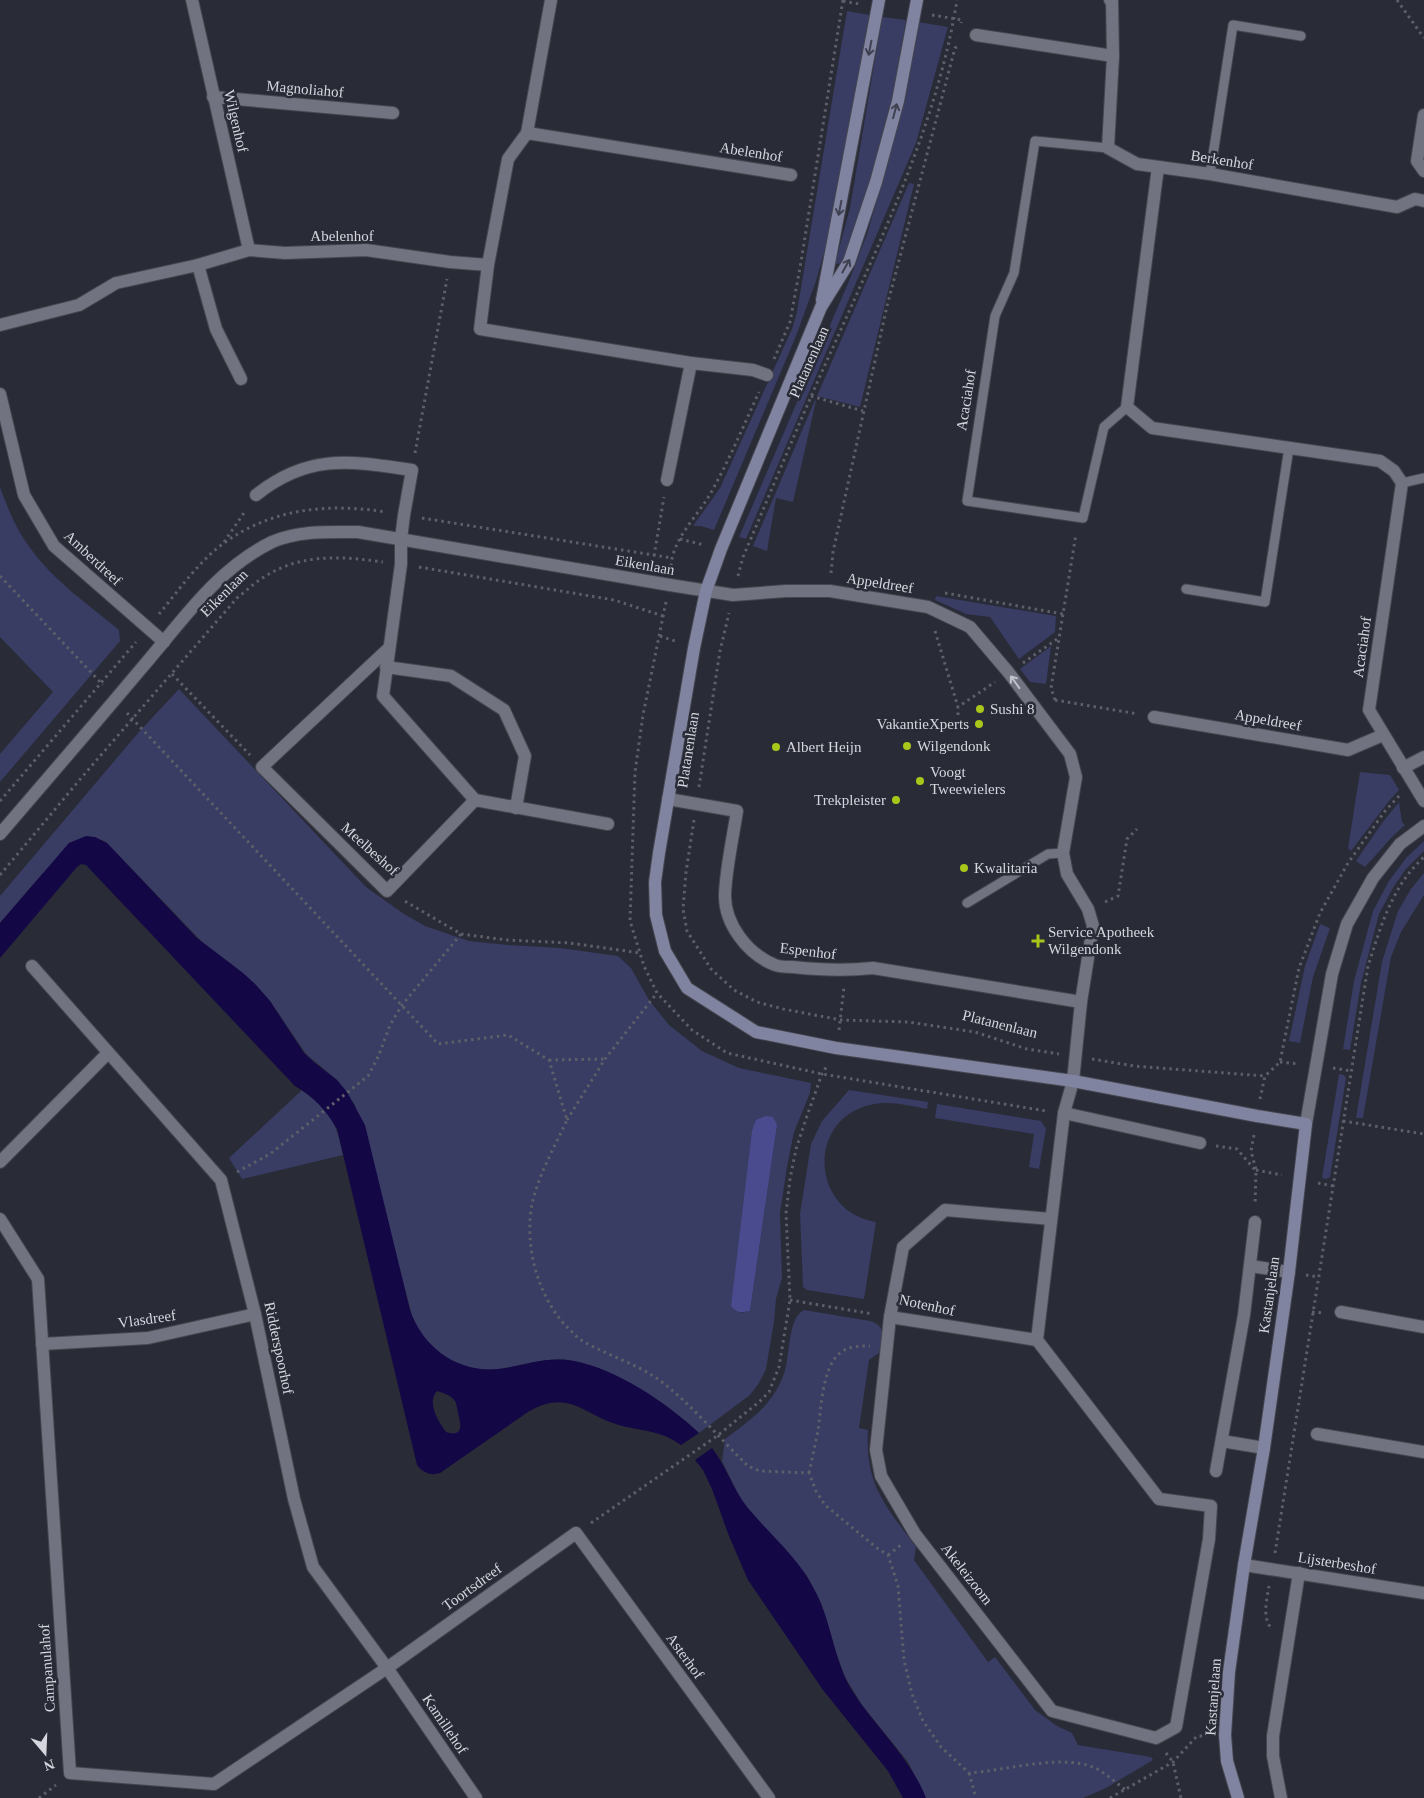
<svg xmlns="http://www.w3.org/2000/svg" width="1424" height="1798" viewBox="0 0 1424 1798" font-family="'Times New Roman',serif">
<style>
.green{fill:#393c63;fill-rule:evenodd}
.forest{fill:#494b8e}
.water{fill:#130746;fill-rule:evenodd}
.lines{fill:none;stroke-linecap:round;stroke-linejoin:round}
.lane-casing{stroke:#45464f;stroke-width:11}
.street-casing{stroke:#45464f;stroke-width:14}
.secondary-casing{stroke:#45464f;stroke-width:14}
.path{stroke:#5d5f69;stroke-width:3;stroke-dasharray:2.5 4;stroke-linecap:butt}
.lane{stroke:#727380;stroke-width:9}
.street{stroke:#727380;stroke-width:12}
.secondary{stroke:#8184a1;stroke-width:12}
.oneway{stroke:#3f4151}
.oneway2{stroke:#c1c2cb}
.poi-dot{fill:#a9c71a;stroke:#292b36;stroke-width:2}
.labels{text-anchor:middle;stroke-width:5;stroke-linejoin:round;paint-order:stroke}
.street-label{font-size:15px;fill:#d5d6de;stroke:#292b36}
.poi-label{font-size:15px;fill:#d5d6de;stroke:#292b36;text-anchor:start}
</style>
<rect width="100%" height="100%" fill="#292b36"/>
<!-- green -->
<g class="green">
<path d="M847,11L870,15L835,214L816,281L796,336L714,530L701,526H693L720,488L792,329L797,312Z"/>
<path d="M882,17L906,20C901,47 898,73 892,99C879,155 861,210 842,263L836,264V260L850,208Z"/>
<path d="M918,22L948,27L916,143L746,539L739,537L849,281L867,234L882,184L905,97Z"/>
<path d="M909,183L914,184L860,407L817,396Z"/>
<path d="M815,400L816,401L793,502L776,498L767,551L753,546Z"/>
<path d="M0,487C8,509 17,531 31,549C54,581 89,605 119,630L120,641L0,782V754L53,692L0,637Z"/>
<path d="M936,596L1056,616L1055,632L1019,659L990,617L966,614L935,600Z"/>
<path d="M1051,646L1046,684L1030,682L1020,669Z"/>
<path d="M179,689L366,887L404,914L425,926L469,941L508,945L560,948L618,956L631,968L649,1000L669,1025L702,1051L739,1068L811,1083L810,1093L794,1132L787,1167L780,1213L782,1278L776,1299L774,1322L766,1369L759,1383L750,1395L699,1433C667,1403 617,1370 574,1361C546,1356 526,1365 499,1369C462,1374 428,1352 413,1319L355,1105L337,1080L306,1054L270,1001L255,984L230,963L205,945L107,843L102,840L42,874L0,923V896L138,733ZM777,1125L750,1311L741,1313Z"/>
<path d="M1360,772L1390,775L1399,790L1389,801L1351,851L1348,848Z"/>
<path d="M1399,802L1402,822L1405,825L1393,836L1365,867L1356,861L1382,823Z"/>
<path d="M1424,841V851L1406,869L1394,886L1379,914L1361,983L1350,1050L1343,1049L1354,981L1373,911L1389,881L1406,858Z"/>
<path d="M1424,873V895L1401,932L1391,957L1363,1118H1356L1382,962L1398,911L1411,889Z"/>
<path d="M1320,924L1330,928L1313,977L1300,1043L1289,1041L1305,966Z"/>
<path d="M1339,1074L1344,1075L1346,1078L1330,1177L1326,1179L1322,1178Z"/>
<path d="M302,1090C330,1108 336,1123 343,1155L242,1179L229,1158Z"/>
<path d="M849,1090L928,1102L927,1109C909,1106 889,1100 870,1105C806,1120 811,1212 876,1222L864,1299L807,1290L803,1287L800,1214L811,1144L822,1121Z"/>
<path d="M937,1104L1041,1121L1046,1129L1039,1169L1029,1167L1034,1134L935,1118Z"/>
<path d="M804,1310L870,1321C888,1326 882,1339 879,1353L869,1360L859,1428L868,1430C865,1485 885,1505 916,1547L914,1560L988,1662L995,1657L1035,1710L1057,1726L1072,1733L1078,1745L1151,1757L1153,1760L1106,1788L1083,1798H926L908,1762L862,1705L845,1677L837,1655L821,1603L807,1576L746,1506L739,1496L722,1461L725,1439C751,1420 776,1402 785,1370C790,1354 788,1317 804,1310Z"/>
</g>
<!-- forest -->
<path class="forest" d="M766,1116L773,1117L777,1125L750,1311C741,1313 737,1313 731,1306L752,1131L756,1120Z"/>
<!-- water -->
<g class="water">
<path d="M86,836L95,837L107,843L197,938L243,973L255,984L270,1001L304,1053L315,1063L337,1080L347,1092L365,1125L410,1310C423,1348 458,1373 498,1369C526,1366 544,1356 574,1361C617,1369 667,1403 699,1433L681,1445C658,1429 643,1432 619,1425C583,1415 569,1388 528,1412L440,1473C431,1476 423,1473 417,1465L337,1129C326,1110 314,1097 295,1086L86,865L81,864L77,867L0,958V923L69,843ZM437,1391C443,1393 451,1395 455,1401C457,1404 457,1409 458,1413C461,1424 464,1438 446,1432C439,1422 426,1403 437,1391Z"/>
<path d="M712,1448C726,1466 733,1489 747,1507C769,1534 798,1557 814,1589C832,1621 833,1660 853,1692C876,1728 910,1757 926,1798H903L888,1771L823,1690L748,1580L729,1536L712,1489L703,1470L695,1460Z"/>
</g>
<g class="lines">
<!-- lane casing -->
<g class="lane-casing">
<g id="lane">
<path d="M1108,148L1035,141L1014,273L995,316L967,501L1083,518L1104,427L1127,407"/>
<path d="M1210,174L1233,25L1301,36"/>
<path d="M1402,483L1424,478"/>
<path d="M1186,589L1265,602L1289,448"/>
<path d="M967,903L1048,854L1063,853"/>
</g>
</g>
<!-- street casing -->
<g class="street-casing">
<g id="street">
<path d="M192,0L249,250"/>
<path d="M551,0L527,133L508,159L488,265L480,329L691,363L667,480"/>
<path d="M1110,0H1112L1113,56L1108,148L1137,164L1210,174L1397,207L1415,199L1424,201"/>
<path d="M976,35L1113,56"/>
<path d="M213,97L393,113"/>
<path d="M1424,115L1417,161L1424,171"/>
<path d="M527,133L791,175"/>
<path d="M1158,167L1127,407L1152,428L1380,461L1394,471L1402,483L1369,710L1424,801"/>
<path d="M198,265L216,329L241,379"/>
<path d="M0,325L79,305L116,283L198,265L249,250L285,253L366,250L450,262L488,265"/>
<path d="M691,363L753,370L767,375"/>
<path d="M0,394L24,495L54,546L164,642"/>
<path d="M256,495C309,453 350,461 412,470L404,515L401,539V564L383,696L475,800L608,824"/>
<path d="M388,649L262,767L387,891L475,800"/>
<path d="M386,667L451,676L504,710L525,756L516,808"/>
<path d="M1154,717L1348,750L1383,735"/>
<path d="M1403,768L1424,757"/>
<path d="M668,799L737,811C733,837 726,868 725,894C724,923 747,954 775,965C780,967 787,967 793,967C820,970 846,971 873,968L1081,1002"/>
<path d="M0,834C47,779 94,725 140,670C181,623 215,570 272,542C299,530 330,532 358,532L670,585L733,595L786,591H830L928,607L970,627L1009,673L1070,754L1076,777L1063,853L1067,874L1088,909L1093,926L1081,1002L1073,1081L1064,1113L1037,1340L1159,1499L1211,1506L1209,1539L1176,1727L1156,1738L1052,1711L915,1534L881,1476L876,1450L890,1317"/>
<path d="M32,966L221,1180L255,1314L294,1499L313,1567L387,1668L476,1798"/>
<path d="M1064,1113L1200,1143"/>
<path d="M1306,1124L1332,974L1347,924L1373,878L1400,844L1424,826"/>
<path d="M0,1162L108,1053"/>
<path d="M0,1219L38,1279L70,1773L214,1784L387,1668L576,1533L769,1798"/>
<path d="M1251,1266L1289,1272"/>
<path d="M1341,1312L1424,1327"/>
<path d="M1037,1340L890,1317L903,1247L945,1210L1051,1219"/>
<path d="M42,1344L148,1338L255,1314"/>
<path d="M1317,1434L1424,1452"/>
<path d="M1222,1441L1264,1448"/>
<path d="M1216,1471L1244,1315L1255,1222"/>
<path d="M1244,1565L1424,1593"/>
<path d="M1281,1798L1273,1756V1736L1299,1573"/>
</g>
</g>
<!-- secondary casing -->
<g class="secondary-casing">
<g id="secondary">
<path d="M917,0L898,101L876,182L849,262L821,307L721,549L706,591L694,648L659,853L655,882L656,915L665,951L687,988L756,1032L836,1048L1073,1081L1257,1116L1306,1124L1289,1272L1264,1448L1244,1565L1229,1672L1225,1735L1227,1761L1238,1798"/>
<path d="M822,300L879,0"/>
</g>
</g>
<!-- path -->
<g class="path">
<path d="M1397,0L1424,38"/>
<path d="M843,1L859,4"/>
<path d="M932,15L962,20L961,23"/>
<path d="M774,359L790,322L801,262L843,0"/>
<path d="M811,396L863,411"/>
<path d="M415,453L447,279"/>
<path d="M422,518L672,558"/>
<path d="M680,539L704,545"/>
<path d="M224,542L246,510"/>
<path d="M654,556L664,497"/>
<path d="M671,566C673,539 695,519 709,496C728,463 743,427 759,392"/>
<path d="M419,567L614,600L663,616"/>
<path d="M831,573L833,552L887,306L955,48L960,45"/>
<path d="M0,576L103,685"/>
<path d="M738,576L743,557C773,487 802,415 834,345C883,235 938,120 957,0"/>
<path d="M945,593L1063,614"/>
<path d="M666,602L643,715L635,772L630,921L644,966L657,993L692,1030L727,1053L822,1074L1046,1111"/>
<path d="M159,614C179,590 199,561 224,543C273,508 328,503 386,512"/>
<path d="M935,631L958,707"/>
<path d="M660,636L678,642"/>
<path d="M1023,663L1060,637"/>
<path d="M172,674L250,755"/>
<path d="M1055,700L1051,688L1076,534"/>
<path d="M1055,700L1138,714"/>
<path d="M127,713L438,1044L508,1035L549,1060L567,1120C555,1146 540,1172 533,1200C523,1243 537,1296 567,1327C572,1331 576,1337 581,1340C604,1354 632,1362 655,1377C688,1400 719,1438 748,1466L760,1471L809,1473L816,1491L825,1505L877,1548L888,1555L898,1586L904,1660L912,1694L923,1721L941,1747L969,1773C1004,1771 1062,1753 1095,1768C1106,1773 1116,1783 1126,1790"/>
<path d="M958,715V707L995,682"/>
<path d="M699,787L720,651L729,613"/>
<path d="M0,801L136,642"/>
<path d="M694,820L686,872L683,909L687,931L711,969L734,990L757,1002L783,1009L841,1020L908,1022L975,1032L1027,1049L1059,1054"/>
<path d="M0,875L82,777L237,598C245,592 253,584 261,579C299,553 341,556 383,562"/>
<path d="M1105,902L1118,896L1127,839L1137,829"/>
<path d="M461,934L507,940L570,943L640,953"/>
<path d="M839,1030L844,987"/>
<path d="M1092,1059L1134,1066L1265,1076"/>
<path d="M549,1060L605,1059"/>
<path d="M1280,1062L1299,1064"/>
<path d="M1333,1068L1351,1071"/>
<path d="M1260,1099L1265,1076L1280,1062L1299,968L1320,913L1348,863L1385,811L1400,795"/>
<path d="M567,1120L605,1059L657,993"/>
<path d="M1343,1121L1424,1134"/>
<path d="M1254,1135L1251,1151L1256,1170L1255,1205"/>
<path d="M1216,1146L1237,1149L1255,1170"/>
<path d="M1256,1170L1282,1175"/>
<path d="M237,1172L270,1154L368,1076L379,1055L390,1025L402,1005L461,934L403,900"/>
<path d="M1318,1183L1333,1186"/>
<path d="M1306,1275L1318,1277"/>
<path d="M790,1300L873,1314"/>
<path d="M1312,1312L1324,1313"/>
<path d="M809,1473C812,1459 815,1445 818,1431C821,1410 822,1367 840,1353C848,1346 860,1346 870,1346"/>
<path d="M591,1523L717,1436L759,1402L769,1392L779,1367L790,1300L786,1213L790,1179L796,1149L807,1116L822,1074L828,1064"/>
<path d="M1275,1553L1368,966C1381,926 1392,886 1424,857"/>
<path d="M888,1555L901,1545"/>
<path d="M1269,1586C1267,1599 1262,1617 1271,1628"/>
<path d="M1166,1753L1173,1762L1181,1798"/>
<path d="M969,1773L976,1798"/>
<path d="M39,1798L56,1785"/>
<path d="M1110,1798L1173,1762L1197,1736H1207"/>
</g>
<!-- lane -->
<use href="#lane" class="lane"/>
<!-- street -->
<use href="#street" class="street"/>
<!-- secondary -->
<use href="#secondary" class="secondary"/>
</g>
<!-- one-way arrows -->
<defs><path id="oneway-shaft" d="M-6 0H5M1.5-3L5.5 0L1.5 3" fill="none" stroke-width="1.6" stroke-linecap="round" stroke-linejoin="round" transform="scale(1.25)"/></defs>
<g class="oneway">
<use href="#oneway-shaft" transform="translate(870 48) rotate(101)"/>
<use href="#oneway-shaft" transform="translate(895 111) rotate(-75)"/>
<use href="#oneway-shaft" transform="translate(840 208) rotate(101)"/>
<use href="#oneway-shaft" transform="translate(846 266) rotate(-61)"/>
</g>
<use class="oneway2" href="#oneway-shaft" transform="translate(1015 682) rotate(-126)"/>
<!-- markers -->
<g class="poi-dot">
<circle cx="980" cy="709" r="5"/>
<circle cx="979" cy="724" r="5"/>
<circle cx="907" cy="746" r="5"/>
<circle cx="776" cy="747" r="5"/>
<circle cx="920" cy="781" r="5"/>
<circle cx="896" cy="800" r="5"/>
<circle cx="964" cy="868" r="5"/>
<path d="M1035.5 933.5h5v5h5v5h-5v5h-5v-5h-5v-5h5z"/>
</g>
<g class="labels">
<!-- street labels -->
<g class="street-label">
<text transform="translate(305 89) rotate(5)" y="5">Magnoliahof</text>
<text transform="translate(236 121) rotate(77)" y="5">Wilgenhof</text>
<text transform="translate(751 152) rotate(9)" y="5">Abelenhof</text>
<text transform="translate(1222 160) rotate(9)" y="5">Berkenhof</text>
<text x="342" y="241">Abelenhof</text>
<text transform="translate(809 362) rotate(-66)" y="5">Platanenlaan</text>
<text transform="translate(966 400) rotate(-81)" y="5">Acaciahof</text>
<text transform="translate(93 558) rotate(43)" y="5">Amberdreef</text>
<text transform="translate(645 565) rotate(10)" y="5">Eikenlaan</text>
<text transform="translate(880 583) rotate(9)" y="5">Appeldreef</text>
<text transform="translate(224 593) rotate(-45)" y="5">Eikenlaan</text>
<text transform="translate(1362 647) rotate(-82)" y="5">Acaciahof</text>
<text transform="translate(1268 720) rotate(10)" y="5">Appeldreef</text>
<text transform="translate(688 750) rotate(-81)" y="5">Platanenlaan</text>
<text transform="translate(370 849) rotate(42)" y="5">Meelbeshof</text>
<text transform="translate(808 951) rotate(7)" y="5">Espenhof</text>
<text transform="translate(1000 1024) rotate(14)" y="5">Platanenlaan</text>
<text transform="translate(1269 1295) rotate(-82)" y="5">Kastanjelaan</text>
<text transform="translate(927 1305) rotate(12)" y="5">Notenhof</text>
<text transform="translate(147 1319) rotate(-8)" y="5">Vlasdreef</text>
<text transform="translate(279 1348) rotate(78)" y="5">Ridderspoorhof</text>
<text transform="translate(1337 1563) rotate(9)" y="5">Lijsterbeshof</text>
<text transform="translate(967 1574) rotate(52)" y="5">Akeleizoom</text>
<text transform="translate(472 1587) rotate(-36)" y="5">Toortsdreef</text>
<text transform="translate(685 1656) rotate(54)" y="5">Asterhof</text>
<text transform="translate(47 1668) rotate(-94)" y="5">Campanulahof</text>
<text transform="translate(1213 1697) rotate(-86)" y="5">Kastanjelaan</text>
<text transform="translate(445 1724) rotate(56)" y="5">Kamillehof</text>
</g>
<!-- poi labels -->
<g class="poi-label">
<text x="990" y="714">Sushi 8</text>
<text x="969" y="729" text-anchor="end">VakantieXperts</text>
<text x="917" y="751">Wilgendonk</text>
<text x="786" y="752">Albert Heijn</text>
<text x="930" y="777">Voogt<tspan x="930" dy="17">Tweewielers</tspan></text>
<text x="886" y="805" text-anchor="end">Trekpleister</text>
<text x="974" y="873">Kwalitaria</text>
<text x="1048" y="937">Service Apotheek<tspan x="1048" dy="17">Wilgendonk</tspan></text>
</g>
</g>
<!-- north arrow -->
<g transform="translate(45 1753) rotate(161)" stroke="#292b36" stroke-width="4" paint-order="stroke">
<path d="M0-4L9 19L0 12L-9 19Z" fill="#d5d6de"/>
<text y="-8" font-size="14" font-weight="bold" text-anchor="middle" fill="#d5d6de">N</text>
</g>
</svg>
